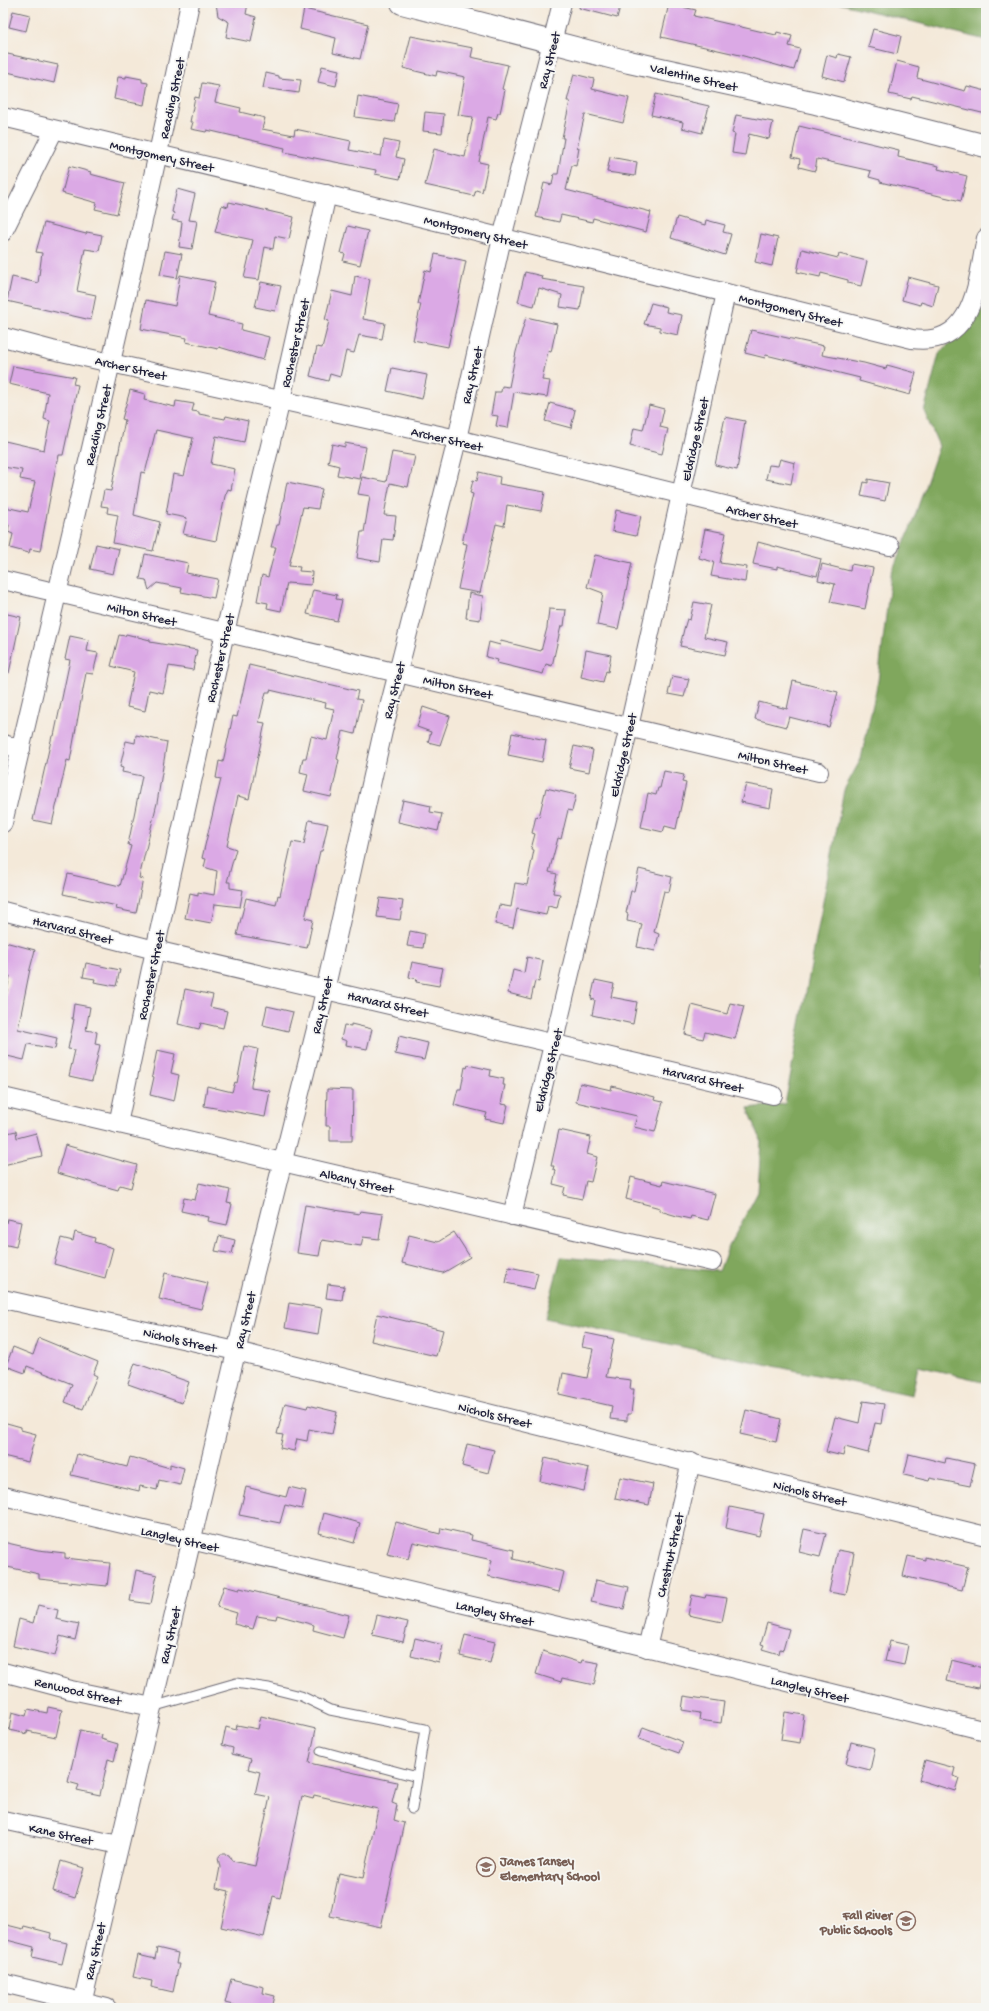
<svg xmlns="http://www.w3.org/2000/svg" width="989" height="2011" viewBox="0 0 989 2011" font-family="'Gochi Hand',sans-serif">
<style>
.forest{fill:#80a75d;stroke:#51644c}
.building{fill:#dba9e5}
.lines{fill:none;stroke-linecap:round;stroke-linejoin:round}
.service-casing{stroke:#6c6872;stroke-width:11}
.minor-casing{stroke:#6c6872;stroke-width:20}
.tertiary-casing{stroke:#6c6872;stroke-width:24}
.service{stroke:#fff;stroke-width:9}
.minor{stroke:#fff;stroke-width:18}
.tertiary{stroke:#fff;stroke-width:22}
.labels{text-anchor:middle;stroke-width:3.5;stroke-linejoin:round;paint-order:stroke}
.street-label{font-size:13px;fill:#22223b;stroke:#f6f6f2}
.education-label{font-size:13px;font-weight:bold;fill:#785e54;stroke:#f6f6f2;text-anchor:start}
</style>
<rect width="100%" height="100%" fill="#f6f6f2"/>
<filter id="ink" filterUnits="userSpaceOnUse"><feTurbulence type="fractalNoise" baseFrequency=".025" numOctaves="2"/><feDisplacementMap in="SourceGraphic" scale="8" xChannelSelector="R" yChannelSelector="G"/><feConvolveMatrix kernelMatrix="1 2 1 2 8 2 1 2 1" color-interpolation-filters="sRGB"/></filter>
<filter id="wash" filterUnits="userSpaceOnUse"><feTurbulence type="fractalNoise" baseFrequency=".012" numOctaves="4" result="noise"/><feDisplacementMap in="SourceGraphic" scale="16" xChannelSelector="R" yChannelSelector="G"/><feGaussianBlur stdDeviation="0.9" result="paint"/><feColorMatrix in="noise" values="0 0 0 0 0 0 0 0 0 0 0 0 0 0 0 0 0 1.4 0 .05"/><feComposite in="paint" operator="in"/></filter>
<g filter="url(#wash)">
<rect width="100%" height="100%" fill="#f4e9d9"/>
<!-- forest -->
<g class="forest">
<path d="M838,3H986V40Z"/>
<path d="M986,306V1382L918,1366L912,1395L545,1318L561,1257L719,1271L727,1250L758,1192L761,1140L748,1108L785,1104L844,790L861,759L878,681L891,574L912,524L939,446L924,411L939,354Z"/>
</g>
<g id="blocks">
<!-- building -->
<g class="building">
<path d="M216,3H248L246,14L256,17L251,42L226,37L229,22L218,16Z"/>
<path d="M580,3H621L617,18L579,8Z"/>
<path d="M669,4L696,10L694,16L776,35L777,32L792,36L789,46L800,49L794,70L740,55L661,37Z"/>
<path d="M304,9L368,24L360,59L333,53L336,38L300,29Z"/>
<path d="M13,11L30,15L26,31L9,27Z"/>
<path d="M873,29L901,36L897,54L868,47Z"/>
<path d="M411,36L473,48L471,57L508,65L502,89L505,90L500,113H498L496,119L488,117L479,162L488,164L482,192L476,190L474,196L425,185L434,149L465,157L473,117L458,115L465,77L437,71L436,76L403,68Z"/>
<path d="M3,53L58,65L54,83L3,71Z"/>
<path d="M838,54L851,57L844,82L822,76L827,55L837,58Z"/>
<path d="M897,61L919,67L917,78L965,91L967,86L986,91V114L912,96L911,99L889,94Z"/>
<path d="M322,66L339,70L336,86L318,82Z"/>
<path d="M266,73L279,76V78L301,80L299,93L263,88Z"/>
<path d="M574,74L594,79L592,89L629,98L623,123L585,114L577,148H579L576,166L572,165L566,190L651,212L646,232L593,218L592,222L561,215L559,222L536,217L544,183L552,185L554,174H558L564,138H562L570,101H567Z"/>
<path d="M126,76L142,79V82L148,83L144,105L114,99L118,77L126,78Z"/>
<path d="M202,83L219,86L215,102L241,108L240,112L265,118L262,129L294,135L295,129L351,141L349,150L381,156L384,140L399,143L396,157L404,159L400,179L375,174L376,170L284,152L285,148L207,130L206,132L191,129L193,122H190L195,97L199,98Z"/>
<path d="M656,94L709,106L702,133L682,128L683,122L651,115Z"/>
<path d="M358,96L398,104L394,122L355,117Z"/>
<path d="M425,112L444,114L442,133L423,131Z"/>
<path d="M736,115L773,122L769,139L749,134L745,155L732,153L735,134L732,133Z"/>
<path d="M799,126L899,150L898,157L939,166L938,169L967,176L961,201L880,182V180L869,177L871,171L817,159L815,171L799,167L800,159L792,157Z"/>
<path d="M610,157L637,162L635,176L607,172Z"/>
<path d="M69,166L91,172L90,174L125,183L117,214L95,209L97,203L62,193Z"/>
<path d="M177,189L195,194L189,220L197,221L192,249L179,247L182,222L172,220L174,213L172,212Z"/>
<path d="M229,202L294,217L289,239L275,236L273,249L265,247L259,280L244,278L253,240L215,232L222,205L228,207Z"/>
<path d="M677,217L705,225L706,220L725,225L723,232L731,234L725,255L671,238Z"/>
<path d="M44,223L86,234L87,232L102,235L99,251L85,249L77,291L96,295L91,320L7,301L12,277L38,283L42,253L36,252Z"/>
<path d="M348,226L368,231L360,265L343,261L345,254L341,253Z"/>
<path d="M761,234L778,238L772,266L755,262Z"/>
<path d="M802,249L838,258L839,254L867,261L861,286L848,283V280L821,273L820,277L797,272Z"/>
<path d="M165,251L182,254L177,278L160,275Z"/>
<path d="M435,254L466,261L448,347L413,340L421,304H418L425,270L431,272Z"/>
<path d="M525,272L542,276L541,279L584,286L580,310L560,307L562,295L539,288L534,306L518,302Z"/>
<path d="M180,275L215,282L208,316L242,324L241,330L269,337L263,360L219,347L218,349L186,342L187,338L141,329L146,300L175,306Z"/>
<path d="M355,276L370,279L363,319L385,323L382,339L359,335L354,353L346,351L340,377L330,374L328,381L310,376L317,347L322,348L329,321L325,320L332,291L352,296Z"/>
<path d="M908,277L938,285L933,306L921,302L920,305L902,300Z"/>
<path d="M261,282L281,286L275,311L255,307Z"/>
<path d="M651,303L667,307L666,312L682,315L678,335L660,331V327L644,324Z"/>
<path d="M526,317L557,324L551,352L548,351L542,380L550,381L547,397L514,392L508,428L496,426L498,416L491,415L495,392H501L502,386L509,387L516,352Z"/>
<path d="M751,330L824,346L822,355L864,363L886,369L887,365L916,373L910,395L859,381L860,378L766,355L765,358L745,353Z"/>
<path d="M13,366L75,377L73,384L78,385L63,455H59L58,461L57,460L40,551L30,549L29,553L10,548L13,534L8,532L9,525L3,524V516L5,507L28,512L35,482L20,479L22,470L3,467V451L5,441L44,450L50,421L44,419L48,393L9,384Z"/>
<path d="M392,368L427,375L422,399L387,391Z"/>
<path d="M130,390L145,394L144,400L175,407L176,401L194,404L192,411L199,412V414L225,419L226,416L248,421L244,442L216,436L211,464L235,469L231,490L228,489L225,496L216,541L183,534L187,518L166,514L173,474L184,476L193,438L156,430L145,473L141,472L134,515L160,522L153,551L113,543L118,515L107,513L108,507L101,506L104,490L111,491L125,420L122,419Z"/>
<path d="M550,403L575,410L571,428L545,421Z"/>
<path d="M649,405L664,409L660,427L668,429L662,454L630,446L634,428L643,430Z"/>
<path d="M725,417L745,421L737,470L715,465Z"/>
<path d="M345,443L366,447L360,479L337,475L339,466L328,463L332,444L345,447Z"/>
<path d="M392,452L415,456L408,487L390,483L384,515L396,516L393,540L383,539L380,562L357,558L361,532H364L370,496L358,494L362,477L386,482Z"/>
<path d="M780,459L795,463L791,484L766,479L769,465L778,466Z"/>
<path d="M479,472L500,477L499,484L545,492L541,511L507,505L504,526L496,524L480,593L458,589L467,544L462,543L473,494L470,493L473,480L477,481Z"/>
<path d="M868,479L889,483L885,501L861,496L864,482L868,483Z"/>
<path d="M287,482L322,489L318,509L303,507L289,566L300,567L299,571L312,572L311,585L287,583L281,611L267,608L268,603L257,601L262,575L268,577L276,547H271L277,525H279Z"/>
<path d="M616,510L641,516L636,536L612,531Z"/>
<path d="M705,529L726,533L720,563L747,567L745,582L711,576L714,562L699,558Z"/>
<path d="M758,542L821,559L817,576L777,566V569L753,564Z"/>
<path d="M96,544L119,549L113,574L90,569Z"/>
<path d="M145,554L188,563L186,573L218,579L214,598L181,592L182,588L157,583L149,590L146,580L140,579Z"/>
<path d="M595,555L632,563L618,629L597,625L603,593L587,587Z"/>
<path d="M822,564L850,571L851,564L873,568L865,609L830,602L835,584L818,580Z"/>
<path d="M313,590L337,595L336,599L342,600L337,621L307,614Z"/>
<path d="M469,593L483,596L480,620L466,618Z"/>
<path d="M694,602L711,605L704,637L728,642L725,655L680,646L684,629L687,619L690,620Z"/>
<path d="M549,609L566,610L564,626H561L552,666L546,664L543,674L497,663L498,660L486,657L489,642L500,645L501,641L541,651L547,628Z"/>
<path d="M3,613L21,617L9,673H3Z"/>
<path d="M126,634L150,640V642L197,650L193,670L169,666L163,693L149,690L145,711L127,707L134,672L111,666L119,635L125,636Z"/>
<path d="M70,636L89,640L87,651L98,653L93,674L86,673L70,761L67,760L52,824L33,820L52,736H54L70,660L65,659Z"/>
<path d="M586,650L611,655L608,672L606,671L603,682L581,677Z"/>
<path d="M249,665L358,691L356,699L362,700L355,734L343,731L337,759L339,760L331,797L304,791L308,774L300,772L303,758H306L311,736L327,740L334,709L325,707L326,703L270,690V692H266L259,722L265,723L249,799L238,796L227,846L236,849L227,882H230V888L243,890L240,907L215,904L211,923L185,918L190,893L198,895V892L214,895L217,871L204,867L206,859L202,858L221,779L216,778L219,761L223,762L233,716L237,717Z"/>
<path d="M672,676L689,679L684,697L668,694Z"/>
<path d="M793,681L838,692L829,727L789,717L786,727L755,719L759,702L787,709Z"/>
<path d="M423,707L450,716L440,745L428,742L431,732L417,727Z"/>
<path d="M512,733L546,740L542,762L508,755Z"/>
<path d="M136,735L167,742L157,803L139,878L143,879L136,913L116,909L117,906L63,894L68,874L120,886L131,846L128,845L142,776L122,772L123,768L120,767L126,741L135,743Z"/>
<path d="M574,746L593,750L589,772L569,768Z"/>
<path d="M664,771L684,775L682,782L686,783L676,829L665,826L663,832L641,827L648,793L656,795L658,788H660Z"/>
<path d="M746,784L773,789L770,808L741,802Z"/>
<path d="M546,788L576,795L572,811L568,810L561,839L558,838L549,872L557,874L553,893L560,894L557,908L548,906L546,915L517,909L513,928L495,924L499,905L511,907L515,883L527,885L534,850L531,849L535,834L532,833L536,816L539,817Z"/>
<path d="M403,800L431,806L430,812L442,814L438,831L398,822Z"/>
<path d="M309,820L328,824L322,851H320L305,918L313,920L307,948L237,935L246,898L276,905L278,895L280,896L292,842L304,844Z"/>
<path d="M639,869L672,877L669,892L664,891L654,932L659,934L655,951L637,947L642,924L627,921L628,914L626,913L631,891H634Z"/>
<path d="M380,898L403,901L400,920L377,917Z"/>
<path d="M410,931L425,934L423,948L407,946Z"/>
<path d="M5,942L35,950L30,969L18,1029L57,1038L55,1049L28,1044L24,1060L3,1055V1008L10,976L3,974V952Z"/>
<path d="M527,957L543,961L539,982L535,981L531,999L508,993L513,970L524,973Z"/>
<path d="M412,962L443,968L439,986L416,982L417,979L409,977Z"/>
<path d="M86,963L120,970L116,986L94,982L95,979L83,977Z"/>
<path d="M595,980L614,984L611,997L637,1002L633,1024L592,1015L595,1000L591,999Z"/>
<path d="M185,989L213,995L210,1007L227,1011L223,1028L201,1023L199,1029L178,1024Z"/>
<path d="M730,1003L744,1006L735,1039L705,1032L703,1039L685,1034L692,1005L727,1014Z"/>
<path d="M74,1004L90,1007L86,1030L97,1032L95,1044L100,1045L92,1081L69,1076L75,1050L68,1049L74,1019H72Z"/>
<path d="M267,1006L293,1012L288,1031L263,1025Z"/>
<path d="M351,1024L372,1029L367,1049L346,1045L347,1041L341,1039L344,1025L351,1026Z"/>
<path d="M399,1036L428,1043L424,1060L395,1054Z"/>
<path d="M244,1046L258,1049L251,1085V1088L270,1091L265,1117L204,1106L207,1086L232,1092L235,1082L237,1083Z"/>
<path d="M157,1050L175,1054L171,1073L179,1075L174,1101L150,1095L154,1077L152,1076Z"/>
<path d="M468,1065L491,1070L490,1076L504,1079L503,1085H505L501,1104L508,1105L504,1123L485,1119L487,1113L454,1105L458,1089H461L465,1067L467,1068Z"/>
<path d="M580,1083L611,1090L612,1086L655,1097L654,1100L663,1102L655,1132L634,1127L637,1116L576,1102Z"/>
<path d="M327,1089L353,1090L352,1141H330V1126H326Z"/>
<path d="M559,1130L591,1137L587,1154L597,1157L591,1182L586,1181L582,1199L563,1195L565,1187L553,1184L556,1170L553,1169L554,1166H551Z"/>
<path d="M16,1131L17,1138L36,1133L42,1156L3,1165V1134Z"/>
<path d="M65,1145L137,1165L131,1188L120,1185L118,1190L57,1173Z"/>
<path d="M631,1177L662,1185L663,1181L715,1194L708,1220L691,1216L690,1219L677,1216L660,1211V1208L626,1199Z"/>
<path d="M199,1183L230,1190L227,1203L232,1204L227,1225L208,1221L209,1217L181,1211L184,1198L195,1200Z"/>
<path d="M305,1205L359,1214L360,1211L383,1214L379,1239L363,1237L361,1246L322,1240L319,1256L297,1253Z"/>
<path d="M7,1219L21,1222L16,1247L3,1244V1222L6,1223Z"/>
<path d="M75,1232L95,1238L94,1242L113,1248L105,1278L54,1264L61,1238L73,1241Z"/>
<path d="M454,1232L470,1257L443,1273L402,1263L409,1235L438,1242Z"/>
<path d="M219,1236L235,1240L232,1254L215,1251Z"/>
<path d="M509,1267L538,1273L534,1289L506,1283Z"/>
<path d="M165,1273L208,1283L201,1309L159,1299Z"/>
<path d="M328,1284L344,1286L342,1300L326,1298Z"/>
<path d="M289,1303L322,1308L318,1334L285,1328Z"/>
<path d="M377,1314L443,1330L436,1356L371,1341Z"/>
<path d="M585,1333L614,1339L606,1377L631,1380L630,1389H634L631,1414H627V1421L610,1419L612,1406L559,1394L563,1373L587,1378L593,1349L582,1347Z"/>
<path d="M39,1338L98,1362L93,1374L97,1376L83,1409L65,1402L72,1384L27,1366L25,1373L6,1366L13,1347L33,1355Z"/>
<path d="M135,1363L189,1382L182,1403L128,1384Z"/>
<path d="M863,1401L884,1404L881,1424L875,1423L868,1453L845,1447L843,1456L826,1452L835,1417L859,1423Z"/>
<path d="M285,1403L307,1408L308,1405L337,1412L332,1434L309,1429L307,1441L297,1439L294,1451L280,1448L283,1435L277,1434Z"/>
<path d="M746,1410L781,1419L776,1442L740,1434Z"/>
<path d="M3,1422L21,1427V1430L36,1434L28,1462L3,1456Z"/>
<path d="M467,1444L494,1450L488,1473L462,1466Z"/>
<path d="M77,1454L127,1467L130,1457L170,1468V1464L184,1468L180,1485L159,1480L157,1490L140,1486L139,1491L71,1475Z"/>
<path d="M909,1454L945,1463L946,1458L975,1464L970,1486L930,1478L929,1481L904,1475Z"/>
<path d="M545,1458L589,1468L584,1491L540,1481Z"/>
<path d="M620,1477L653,1484L649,1505L615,1498Z"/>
<path d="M246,1487L286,1497L289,1487L306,1491L302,1509L285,1505L280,1523L239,1515Z"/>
<path d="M730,1507L764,1514L759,1536L726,1528Z"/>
<path d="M324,1513L360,1523L354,1543L319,1533Z"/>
<path d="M396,1522L440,1534L441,1528L472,1535L471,1540L514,1550L513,1559L564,1572L559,1592L488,1576L492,1560L413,1542L408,1559L387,1554Z"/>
<path d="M804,1529L826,1534L820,1557L799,1552Z"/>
<path d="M3,1542L38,1550L65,1553V1558L110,1563L107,1586L39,1579V1574L3,1566Z"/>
<path d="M838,1550L854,1553L846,1595L829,1592Z"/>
<path d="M908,1556L925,1560V1557L968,1567L962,1590L903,1576Z"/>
<path d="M136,1570L157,1575L151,1604L130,1601Z"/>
<path d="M596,1580L629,1587L624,1609L591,1602Z"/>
<path d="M224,1586L239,1590L240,1588L349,1615L343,1638L313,1630L314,1625L277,1615L276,1619L257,1616L253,1629L234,1624L237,1613L217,1607Z"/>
<path d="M692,1595L705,1598L706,1595L727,1598L722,1622L688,1615Z"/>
<path d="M38,1605L58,1610L56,1619L79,1624L75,1640L60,1636L55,1656L13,1646L19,1619L33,1623Z"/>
<path d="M377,1615L408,1622L403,1642L372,1635Z"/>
<path d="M767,1623L789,1629L783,1650L780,1649L779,1654L762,1649L764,1645L761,1644Z"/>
<path d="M465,1635L495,1642L490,1663L460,1656Z"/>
<path d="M415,1638L443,1645L439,1663L411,1656Z"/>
<path d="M890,1641L908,1645L904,1665L885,1661Z"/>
<path d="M543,1651L581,1663L582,1660L599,1663L594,1685L562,1678L561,1682L536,1674Z"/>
<path d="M951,1660L984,1668L978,1688L946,1681Z"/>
<path d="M684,1696L724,1702L721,1723L699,1720L700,1713L682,1710Z"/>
<path d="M48,1707L62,1710L56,1737L27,1731V1734L9,1730L12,1712L26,1716L28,1709L47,1713Z"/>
<path d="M785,1712L804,1715L800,1743L781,1740Z"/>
<path d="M261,1716L316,1729L309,1763L397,1782L392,1803L397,1805L394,1820L404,1823L381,1927L330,1916L339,1873L363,1878L378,1809L314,1795L313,1799L302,1796L280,1898L273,1896L264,1937L221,1927L229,1891L216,1888L220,1867L218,1858L221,1854H225L229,1855L232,1861L255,1866L270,1797L255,1794L260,1772L248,1769L251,1759L232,1754L233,1748L222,1745L226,1727L236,1730L237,1725L258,1729Z"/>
<path d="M643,1727L683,1742L679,1753L639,1739Z"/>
<path d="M80,1730L102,1735L101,1739L118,1744L114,1761L108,1759L100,1795L77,1790L79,1785L68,1782Z"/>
<path d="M851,1742L875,1748L870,1770L846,1764Z"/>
<path d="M925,1760L955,1768L953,1776L959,1778L955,1791L919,1780Z"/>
<path d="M61,1861L84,1868L75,1898L53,1891Z"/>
<path d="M3,1924L23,1929L24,1926L51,1933L50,1939L67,1943L62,1964L32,1957L34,1947L3,1939Z"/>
<path d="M157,1948L178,1953L176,1964H179L173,1992L151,1987L152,1981L133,1977L138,1955L155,1959Z"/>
<path d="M231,1979L264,1987L263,1993L275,1996L272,2008H236L237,2006L225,2003Z"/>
</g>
</g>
</g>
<g filter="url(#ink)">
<use href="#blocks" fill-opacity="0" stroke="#6c6872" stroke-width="1"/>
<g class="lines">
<!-- service casing -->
<g class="service-casing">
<g id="service">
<path d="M152,1707L236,1683L269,1688L301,1696L330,1710L425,1729L412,1809"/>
<path d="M321,1751L417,1777"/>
</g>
</g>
<!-- minor casing -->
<g class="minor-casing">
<g id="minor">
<path d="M3,117L395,211L912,339C975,347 977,282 986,238"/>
<path d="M3,232L54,130"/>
<path d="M3,337L52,350L457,439L890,546"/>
<path d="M3,580L819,772"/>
<path d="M3,744L21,749"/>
<path d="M3,823C67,550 133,278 190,3"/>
<path d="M3,911L155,950L773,1095"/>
<path d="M3,1097L712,1262"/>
<path d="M118,1124L155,950L225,632L281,400L327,194"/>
<path d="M512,1216L629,727L726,293"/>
<path d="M3,1299L236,1351L986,1536"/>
<path d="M3,1496L605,1637L986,1731"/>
<path d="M647,1648L691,1462"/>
<path d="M3,1672L71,1690L152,1707"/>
<path d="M3,1820L119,1845"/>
<path d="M3,1983L107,2008"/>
<path d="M81,2008L254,1276L320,1013L383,731L455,448L502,238L562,3"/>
</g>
</g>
<!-- tertiary casing -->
<g class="tertiary-casing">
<path id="tertiary" d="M402,3L629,62L816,103L986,146"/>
</g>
<!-- service -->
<use href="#service" class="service"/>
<!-- minor -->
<use href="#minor" class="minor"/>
<!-- tertiary -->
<use href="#tertiary" class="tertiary"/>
</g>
</g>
<!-- icons -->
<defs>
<g id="school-ring" transform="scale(1)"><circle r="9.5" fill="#f6f6f2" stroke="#8d6e63" stroke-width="1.5"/><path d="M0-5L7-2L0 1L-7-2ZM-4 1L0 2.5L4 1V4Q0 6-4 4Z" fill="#8d6e63"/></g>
</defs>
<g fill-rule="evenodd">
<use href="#school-ring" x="486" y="1867"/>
<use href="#school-ring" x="906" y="1921"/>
</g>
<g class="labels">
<!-- street labels -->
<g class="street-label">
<text transform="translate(548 60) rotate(-76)" y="5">Ray Street</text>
<text transform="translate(694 76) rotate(13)" y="5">Valentine Street</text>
<text transform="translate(171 98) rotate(-78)" y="5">Reading Street</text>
<text transform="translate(162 155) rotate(13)" y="5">Montgomery Street</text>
<text transform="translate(476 231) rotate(14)" y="5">Montgomery Street</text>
<text transform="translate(791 309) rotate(14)" y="5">Montgomery Street</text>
<text transform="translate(294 343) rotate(-77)" y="5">Rochester Street</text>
<text transform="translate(131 367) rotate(13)" y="5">Archer Street</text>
<text transform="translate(471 375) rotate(-77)" y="5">Ray Street</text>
<text transform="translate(97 425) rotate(-77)" y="5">Reading Street</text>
<text transform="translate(447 438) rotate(13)" y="5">Archer Street</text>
<text transform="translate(694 439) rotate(-77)" y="5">Eldridge Street</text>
<text transform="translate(762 515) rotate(13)" y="5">Archer Street</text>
<text transform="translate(142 613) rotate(13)" y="5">Milton Street</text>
<text transform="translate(219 658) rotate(-77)" y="5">Rochester Street</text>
<text transform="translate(458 686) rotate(13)" y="5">Milton Street</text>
<text transform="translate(393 690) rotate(-76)" y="5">Ray Street</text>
<text transform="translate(622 755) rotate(-77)" y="5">Eldridge Street</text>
<text transform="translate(773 761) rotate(13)" y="5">Milton Street</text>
<text transform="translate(73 929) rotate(14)" y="5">Harvard Street</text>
<text transform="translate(150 975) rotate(-78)" y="5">Rochester Street</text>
<text transform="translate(388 1003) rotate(13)" y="5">Harvard Street</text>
<text transform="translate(321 1005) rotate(-77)" y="5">Ray Street</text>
<text transform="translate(547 1070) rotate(-76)" y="5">Eldridge Street</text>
<text transform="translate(703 1078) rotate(13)" y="5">Harvard Street</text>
<text transform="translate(357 1180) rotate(13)" y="5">Albany Street</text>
<text transform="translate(244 1320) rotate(-77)" y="5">Ray Street</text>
<text transform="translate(180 1339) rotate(13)" y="5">Nichols Street</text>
<text transform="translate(495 1414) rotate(14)" y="5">Nichols Street</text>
<text transform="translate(810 1492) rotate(14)" y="5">Nichols Street</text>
<text transform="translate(180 1538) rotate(13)" y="5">Langley Street</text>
<text transform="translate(669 1555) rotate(-77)" y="5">Chestnut Street</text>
<text transform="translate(495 1612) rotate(13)" y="5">Langley Street</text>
<text transform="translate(169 1635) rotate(-77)" y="5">Ray Street</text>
<text transform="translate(810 1688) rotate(14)" y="5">Langley Street</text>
<text transform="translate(78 1690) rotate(13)" y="5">Renwood Street</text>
<text transform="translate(61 1833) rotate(12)" y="5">Kane Street</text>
<text transform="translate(94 1951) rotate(-77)" y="5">Ray Street</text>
</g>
<!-- education labels -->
<g class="education-label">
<text x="500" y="1865">James Tansey<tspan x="500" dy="15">Elementary School</tspan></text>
<text x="892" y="1919" text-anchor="end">Fall River<tspan x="892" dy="15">Public Schools</tspan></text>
</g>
</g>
<!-- margin -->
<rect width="989" height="2011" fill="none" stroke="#f6f6f2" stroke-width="16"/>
</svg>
